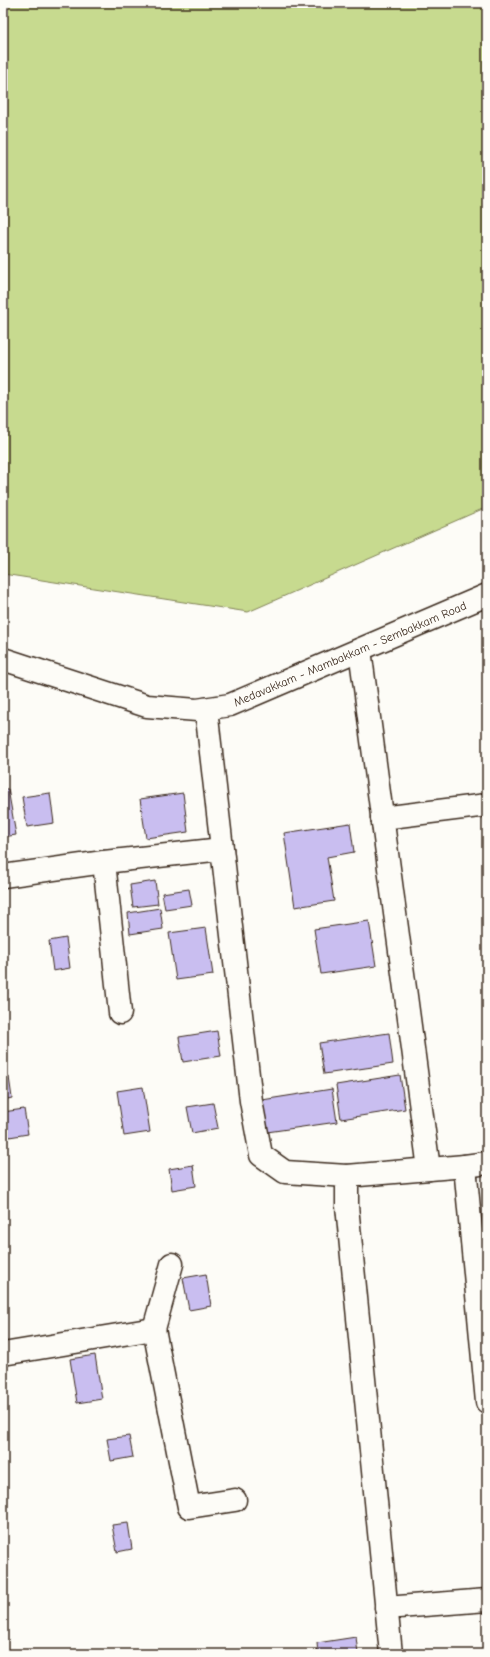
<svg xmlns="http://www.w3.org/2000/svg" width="490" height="1657" viewBox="0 0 490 1657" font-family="'Comic Neue',sans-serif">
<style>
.green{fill:#c7da8f;stroke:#818256}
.building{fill:#c9bef0;stroke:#3b2a1e}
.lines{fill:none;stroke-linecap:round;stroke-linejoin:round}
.minor-casing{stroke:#3b2a1e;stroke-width:25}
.primary-casing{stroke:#3b2a1e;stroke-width:25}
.minor{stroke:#fdfcf7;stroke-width:22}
.primary{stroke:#fdfcf7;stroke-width:22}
.labels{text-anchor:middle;stroke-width:3;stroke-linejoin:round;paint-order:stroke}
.street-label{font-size:12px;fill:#3b2a1e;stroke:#fdfcf7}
</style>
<rect width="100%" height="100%" fill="#fdfcf7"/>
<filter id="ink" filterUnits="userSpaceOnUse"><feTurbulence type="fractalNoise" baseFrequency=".025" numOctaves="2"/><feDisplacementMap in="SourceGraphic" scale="8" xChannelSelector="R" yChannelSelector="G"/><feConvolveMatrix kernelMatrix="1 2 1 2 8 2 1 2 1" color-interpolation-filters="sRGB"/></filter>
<g filter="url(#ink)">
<!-- green -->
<path class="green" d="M3,3H487V507L248,612L3,574Z"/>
<!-- building -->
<g class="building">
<path d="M3,789H8L16,835L3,837Z"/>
<path d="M50,793L54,823L27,827L22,797Z"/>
<path d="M183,793L188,832L146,838L140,799Z"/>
<path d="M350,823L354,852L327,857L334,901L295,907L284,833Z"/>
<path d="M155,881L158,904L133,907L130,885Z"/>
<path d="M189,889L192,905L165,909L162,893Z"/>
<path d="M160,908L163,929L130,934L128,913Z"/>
<path d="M369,921L376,966L321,974L314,929Z"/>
<path d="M206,928L213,975L176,980L169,933Z"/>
<path d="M66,938L70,968L53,971L49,941Z"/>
<path d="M3,970L7,994H3Z"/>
<path d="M217,1031L221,1056L183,1062L179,1037Z"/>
<path d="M389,1033L393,1064L324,1074L319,1043Z"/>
<path d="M400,1075L405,1109L341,1119L336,1085Z"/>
<path d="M9,1077L12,1098L3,1100V1078Z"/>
<path d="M143,1087L150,1132L124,1136L117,1091Z"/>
<path d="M332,1089L337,1122L267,1132L262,1100Z"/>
<path d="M213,1103L218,1128L192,1133L187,1107Z"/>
<path d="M24,1109L28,1134L3,1138V1112Z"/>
<path d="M193,1165L196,1186L172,1190L169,1169Z"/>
<path d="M206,1274L211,1306L189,1310L183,1278Z"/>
<path d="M95,1355L102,1399L77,1403L70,1359Z"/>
<path d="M129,1436L133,1457L111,1461L107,1439Z"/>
<path d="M128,1523L132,1549L117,1552L112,1525Z"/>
<path d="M356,1637L358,1654H318L317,1643Z"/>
</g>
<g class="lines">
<!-- minor casing -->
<g class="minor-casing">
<g id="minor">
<path d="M360,650L429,1169"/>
<path d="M206,709L251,1101L261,1155L285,1172L347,1176V1206L391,1654"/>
<path d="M382,818L487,805"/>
<path d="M104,862L120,1013"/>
<path d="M3,876L104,862L222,849"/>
<path d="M465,1166L487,1163"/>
<path d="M347,1176L465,1166L487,1402"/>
<path d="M154,1329L172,1264"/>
<path d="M3,1354L154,1329L189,1507L235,1500"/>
<path d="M386,1608L487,1600"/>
</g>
</g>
<!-- primary casing -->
<g class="primary-casing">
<path id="primary" d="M3,659L147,706L197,710L230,705L487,595"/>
</g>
<!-- minor -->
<use href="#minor" class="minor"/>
<!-- primary -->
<use href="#primary" class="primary"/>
</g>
</g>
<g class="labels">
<!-- street labels -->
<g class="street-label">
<text transform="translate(350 654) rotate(-23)" y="4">Medavakkam - Mambakkam - Sembakkam Road</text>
</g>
</g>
<!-- margin -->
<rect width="490" height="1657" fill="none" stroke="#fdfcf7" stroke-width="16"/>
<rect x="8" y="8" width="474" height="1641" fill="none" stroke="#3b2a1e" stroke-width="1.5" filter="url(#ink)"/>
</svg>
